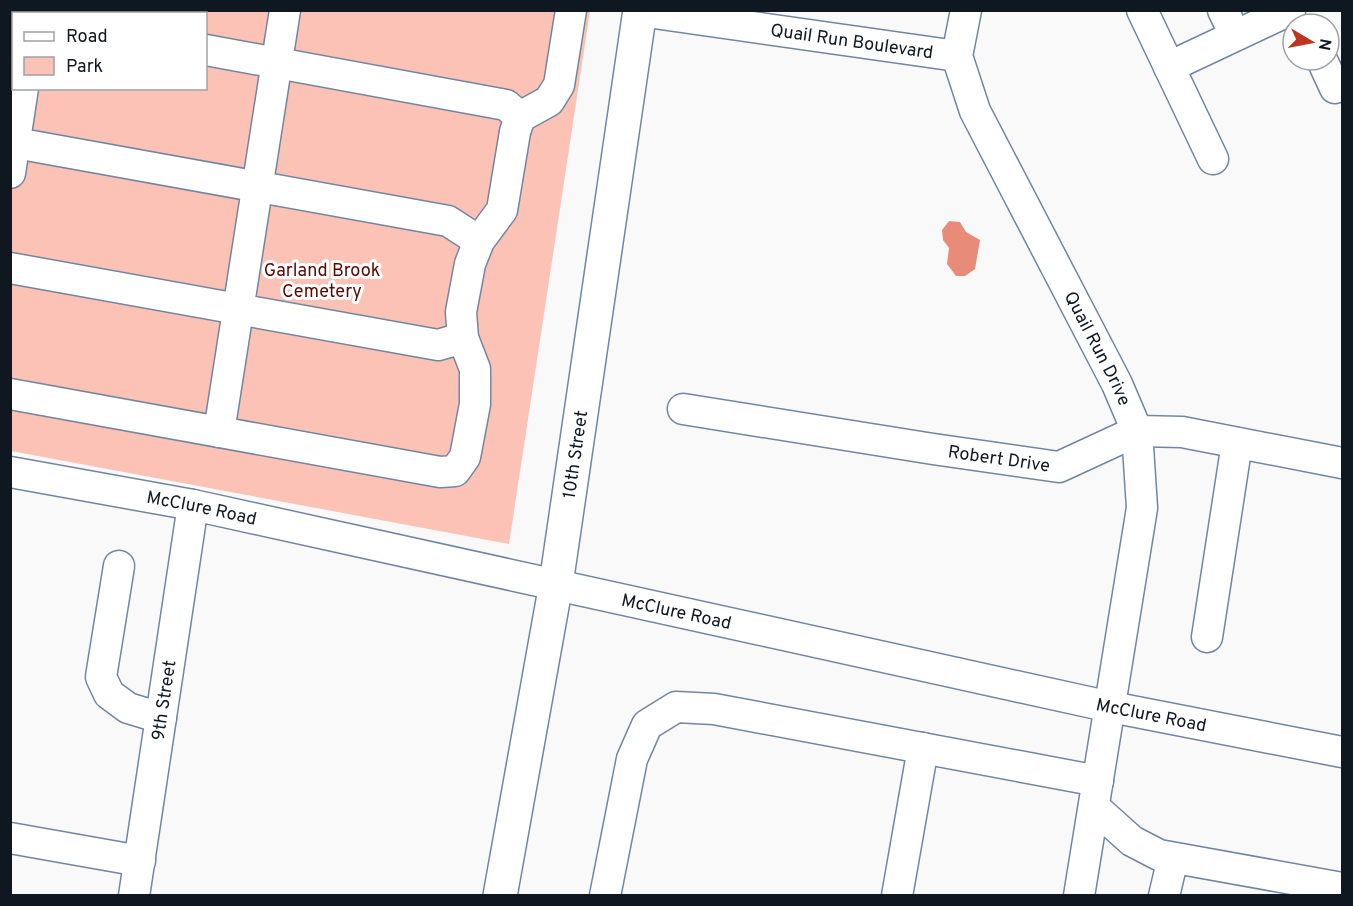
<svg xmlns="http://www.w3.org/2000/svg" width="1353" height="906" viewBox="0 0 1353 906" font-family="Overpass,sans-serif">
<style>
.green{fill:#fcc2b6;fill-rule:evenodd}
.water{fill:#e98b79}
.lines{fill:none;stroke-linecap:round;stroke-linejoin:round}
.minor-casing{stroke:#7286a1;stroke-width:33}
.major-casing{stroke:#7286a1;stroke-width:36}
.minor{stroke:#fff;stroke-width:30}
.major{stroke:#fff;stroke-width:33}
.labels{text-anchor:middle;stroke-width:6;stroke-linejoin:round;paint-order:stroke}
.street-label{font-size:18px;fill:#0f1721;stroke:#fff}
.park-label{font-size:18px;fill:#5d0700;stroke:#fff}
</style>
<rect width="100%" height="100%" fill="#f9f9f9"/>
<!-- green -->
<path class="green" d="M10,11H590L509,544L11,451ZM14,14H206V88H14Z"/>
<!-- water -->
<path class="water" d="M949,221L960,222L966,232L980,240L975,269L965,276H956L947,264L949,248L943,240L942,230Z"/>
<g class="lines">
<!-- minor casing -->
<g class="minor-casing">
<g id="minor">
<path id="s1" d="M966,10L957,56L975,111L1117,384L1137,431L1142,508L1079,896"/>
<path d="M1142,10L1213,159"/>
<path d="M1223,10L1235,35"/>
<path id="s2" d="M640,11L957,56"/>
<path d="M34,14L35,10"/>
<path d="M10,15L14,16"/>
<path d="M206,50L506,105L520,117"/>
<path d="M1322,60L1335,88"/>
<path d="M1169,67L1290,10"/>
<path d="M10,142L448,221L479,241"/>
<path d="M10,173L23,88"/>
<path d="M10,268L438,345L463,338"/>
<path d="M10,394L440,472L455,471L465,457L475,404V369L463,338L461,312L470,264L479,241L502,210L515,132L520,117L549,101L559,85L571,10"/>
<path id="s3" d="M683,409L933,449L1059,467L1137,431L1182,432L1342,463"/>
<path d="M219,432L285,10"/>
<path id="s4" d="M10,472L193,505L1111,707L1342,752"/>
<path d="M119,566L101,677L109,694L128,708L161,718"/>
<path d="M1207,637L1237,443"/>
<path d="M1094,807L1132,841L1159,855L1342,888"/>
<path d="M10,838L140,861"/>
<path id="s5" d="M134,896L193,505"/>
<path d="M605,896L632,759L647,725L676,707L714,709L1098,781"/>
<path d="M897,896L923,748"/>
<path d="M1164,896L1173,858"/>
</g>
</g>
<!-- major casing -->
<g class="major-casing">
<g id="major">
<path id="s6" d="M500,896L556,584L640,10"/>
</g>
</g>
<!-- minor -->
<use href="#minor" class="minor"/>
<!-- major -->
<use href="#major" class="major"/>
</g>
<g class="labels">
<!-- street labels -->
<g class="street-label">
<text dy="6" stroke="none"><textPath href="#s2" startOffset="214">Quail Run Boulevard</textPath></text>
<text dy="6" stroke="none"><textPath href="#s1" startOffset="372">Quail Run Drive</textPath></text>
<text dy="6" stroke="none"><textPath href="#s6" startOffset="448">10th Street</textPath></text>
<text dy="6" stroke="none"><textPath href="#s3" startOffset="320">Robert Drive</textPath></text>
<text dy="6" stroke="none"><textPath href="#s4" startOffset="195">McClure Road</textPath></text>
<text dy="6" stroke="none"><textPath href="#s4" startOffset="681">McClure Road</textPath></text>
<text dy="6" stroke="none"><textPath href="#s5" startOffset="198">9th Street</textPath></text>
<text dy="6" stroke="none"><textPath href="#s4" startOffset="1167">McClure Road</textPath></text>
</g>
<!-- park labels -->
<g class="park-label">
<text x="322" y="276">Garland Brook<tspan x="322" dy="21">Cemetery</tspan></text>
</g>
</g>
<!-- border -->
<rect width="1353" height="906" fill="none" stroke="#0f1721" stroke-width="24"/>
<!-- legend -->
<rect x="12" y="12" width="195" height="78" fill="#ffffff" stroke="#9fa2a6" stroke-width="1.5"/>
<rect x="24" y="32" width="30" height="9" fill="#ffffff" stroke="#9fa2a6" stroke-width="1.5"/>
<text x="66" y="42" font-size="18" fill="#0f1721">Road</text>
<rect x="24" y="57" width="30" height="18" fill="#fcc2b6" stroke="#9fa2a6" stroke-width="1.5"/>
<text x="66" y="72" font-size="18" fill="#0f1721">Park</text>
<!-- north arrow -->
<g transform="translate(1311 42) rotate(100)"><circle r="28" fill="#ffffff" stroke="#9fa2a6" stroke-width="1.5"/>
<path d="M0-4.5L10 22L0 15L-10 22Z" fill="#c0341f"/>
<text y="-9" font-size="16" font-weight="bold" text-anchor="middle" fill="#0f1721">N</text>
</g>
</svg>
